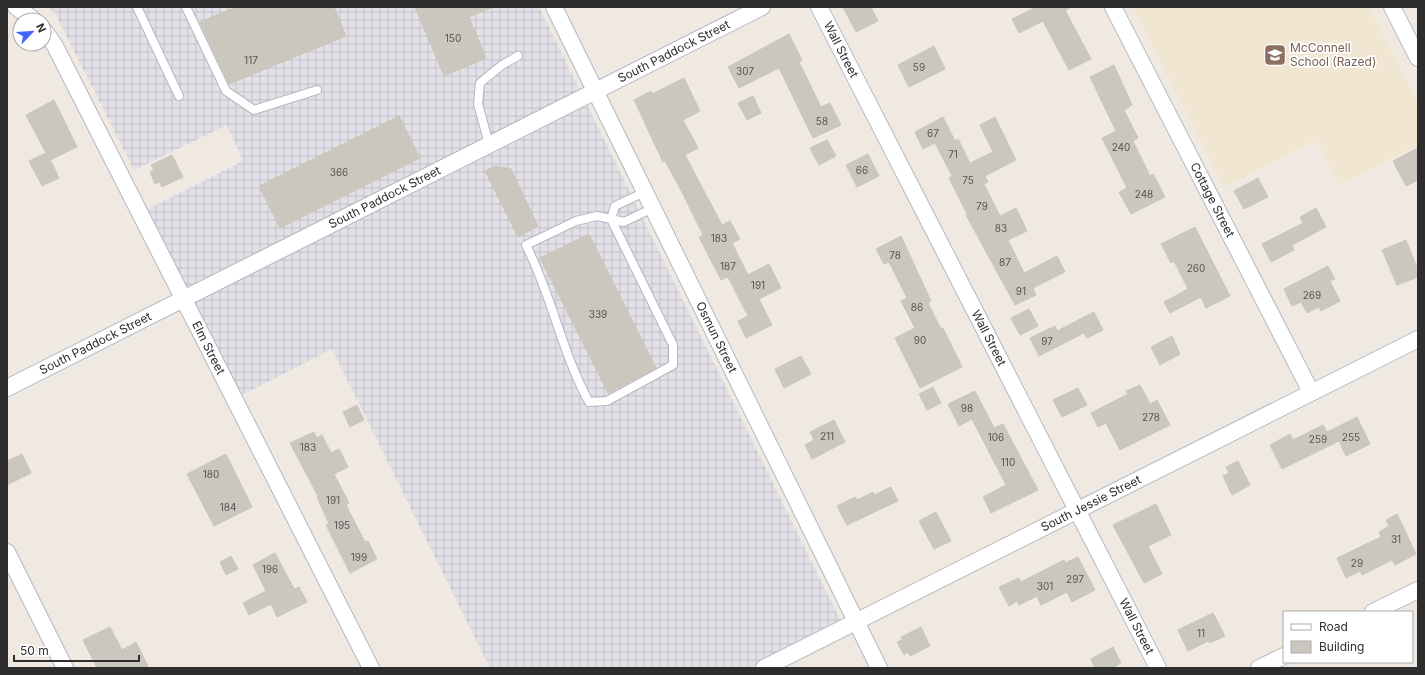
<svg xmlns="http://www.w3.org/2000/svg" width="1425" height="675" viewBox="0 0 1425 675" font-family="Inter,sans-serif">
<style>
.industrial{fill:url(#industrial-grid)}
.education{fill:#f0e6d1}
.building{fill:#cbc7bf;stroke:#cbc5ba}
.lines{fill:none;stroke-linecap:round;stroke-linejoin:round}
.service-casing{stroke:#b4b7c1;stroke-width:10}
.minor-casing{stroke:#b4b7c1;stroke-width:18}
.service{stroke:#fff;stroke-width:8}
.minor{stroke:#fff;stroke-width:16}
.labels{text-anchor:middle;stroke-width:3.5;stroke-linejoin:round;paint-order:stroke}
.number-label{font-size:10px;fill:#555452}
.education-label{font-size:12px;fill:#785e54;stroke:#fff;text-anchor:start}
.street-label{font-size:12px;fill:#2e2e2e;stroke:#fff}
</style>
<defs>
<pattern id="industrial-grid" width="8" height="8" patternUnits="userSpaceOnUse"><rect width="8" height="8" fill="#e3e1e8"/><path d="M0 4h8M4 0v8" fill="none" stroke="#c3c1c7"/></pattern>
</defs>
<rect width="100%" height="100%" fill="#efe9e1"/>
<!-- industrial -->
<path class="industrial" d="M47,7H539L844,628L764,668H490L332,349L232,400L140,213L243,161L227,125L134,170L55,13Z"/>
<!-- education -->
<path class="education" d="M1132,7H1369L1418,102V145L1340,185L1316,140L1225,187Z"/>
<!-- building -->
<g class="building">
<path d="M236,7H334L346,36L229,84L200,22Z"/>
<path d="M415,7H493L469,17L486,58L444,76Z"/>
<path d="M843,7H871L878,21L856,32Z"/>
<path d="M1036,7H1071L1065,10L1091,59L1069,70L1043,21L1019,33L1012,19Z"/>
<path d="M789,34L802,60L799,62L821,107L830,103L841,125L813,138L779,68L739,88L728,67Z"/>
<path d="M934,46L945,69L909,87L898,65Z"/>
<path d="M1114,65L1132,105L1124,110L1138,138L1133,141L1150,176L1153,174L1165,197L1131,214L1119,192L1127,188L1102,138L1116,131L1090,77Z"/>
<path d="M684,78L700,111L683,120L698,148L685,155L722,225L730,221L740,239L732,243L748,275L769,264L781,288L759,299L772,325L746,338L738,321L748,316L728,277L721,280L699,237L703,235L682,192L665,161L663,162L634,100L651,91L652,94Z"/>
<path d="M753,96L761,113L747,120L738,103Z"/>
<path d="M54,100L77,147L50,160V159L59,178L42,186L29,161L46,153L26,115Z"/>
<path d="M399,116L420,158L280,228L259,186Z"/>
<path d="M943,117L955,141L958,139L970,163L993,152L980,125L995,117L1016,160L985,176L988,182L984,184L1000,216L1016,208L1027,231L1008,240L1024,273L1057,256L1065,272L1033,288L1036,295L1015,305L966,215L967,214L949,178L952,176L935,143L923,149L915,132Z"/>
<path d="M827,140L836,156L819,165L810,148Z"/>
<path d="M1418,148V180L1406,186L1393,161Z"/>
<path d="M868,154L879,176L857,187L846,165Z"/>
<path d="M172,155L183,177L162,187L160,182L155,184L150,172L154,170L151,165Z"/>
<path d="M495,166L511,169L538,226L518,237L485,171Z"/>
<path d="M1258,178L1268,197L1244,209L1234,191Z"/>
<path d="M1316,208L1326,227L1292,245L1294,250L1271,262L1262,244L1303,223L1300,217Z"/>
<path d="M1195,227L1230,296L1206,308L1201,297L1170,313L1164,302L1188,289L1174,261L1171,263L1161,244Z"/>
<path d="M589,234L656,368L608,393L540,258Z"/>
<path d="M901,236L931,301L928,303L941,329L943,328L962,367L920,388L895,338L915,328L901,301L907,298L889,262L884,264L876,249Z"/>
<path d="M1406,240L1418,270V277L1397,285L1382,250Z"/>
<path d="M1328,266L1335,279L1330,281L1340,301L1321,311L1319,307L1307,313L1301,302L1292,306L1284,289Z"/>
<path d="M1029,309L1038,326L1020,335L1011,318Z"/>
<path d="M1094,312L1103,330L1087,338L1084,333L1039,356L1030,338L1055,326L1057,331Z"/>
<path d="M1172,336L1180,354L1160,365L1151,347Z"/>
<path d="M801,356L811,374L784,388L775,369Z"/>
<path d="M1140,385L1150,404L1157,400L1170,425L1120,450L1106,423L1098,427L1091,413L1128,394L1126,391Z"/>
<path d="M933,387L941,403L927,410L919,394Z"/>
<path d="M1078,388L1087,405L1062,417L1053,400Z"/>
<path d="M975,391L994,428L1003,424L1038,490L991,513L983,497L1006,485L972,419L959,426L948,404Z"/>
<path d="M357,405L364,420L350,427L343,412Z"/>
<path d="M1357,417L1370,444L1346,456L1339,441L1282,469L1270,445L1290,434L1293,440L1323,425L1327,432Z"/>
<path d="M834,420L845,442L812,459L805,445L814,440L810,432Z"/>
<path d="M314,432L317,438L322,435L331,453L339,449L348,467L334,474L349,503L346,505L365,542L368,541L377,559L350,573L326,525L329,524L317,497L318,496L290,443Z"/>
<path d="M22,454L31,473L7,485V461Z"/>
<path d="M226,454L252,507L214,526L187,474Z"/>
<path d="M1238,461L1250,485L1232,495L1223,476L1229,473L1226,467Z"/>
<path d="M891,487L898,501L847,525L837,506L855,497L857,500L873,492L874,495Z"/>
<path d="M1156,504L1171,535L1148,546L1162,574L1144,583L1113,525Z"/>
<path d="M936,512L951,541L934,549L919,521Z"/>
<path d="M1397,514L1416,554L1395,565L1392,560L1362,575L1360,571L1346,578L1337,558L1381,537L1379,532L1389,526L1386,520Z"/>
<path d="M275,553L294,589L299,587L307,602L277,617L271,604L249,615L243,603L266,591L253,565Z"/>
<path d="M231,556L238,569L226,575L220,562Z"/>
<path d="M1078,557L1095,590L1072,602L1067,592L1041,605L1037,596L1019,605L1017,601L1009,606L999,587L1019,578L1021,582L1064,560L1065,563Z"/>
<path d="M1213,613L1225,636L1210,643L1208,641L1188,651L1178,630Z"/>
<path d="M110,627L122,650L136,642L149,668H97L83,640Z"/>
<path d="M921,627L930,646L910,656L908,652L904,655L897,642L902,640L901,637Z"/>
<path d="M1113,647L1121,663L1112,668H1095L1091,659Z"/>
</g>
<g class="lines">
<!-- service casing -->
<g class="service-casing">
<g id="service">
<path d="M137,7L179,96"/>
<path d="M186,7L226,91L254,110L317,90"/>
<path d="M489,144L478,104L480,83L502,65L518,56"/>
<path d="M645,192L615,206L611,219L624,222L653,208"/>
<path d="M597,216L611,219L673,345V365L607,401L589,402C562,353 552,296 526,245L576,221Z"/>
</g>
</g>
<!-- minor casing -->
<g class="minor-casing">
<g id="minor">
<path d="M16,7L34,20"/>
<path id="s1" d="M554,7L879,668"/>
<path id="s2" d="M819,7L1158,668"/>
<path id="s3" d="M1113,7L1311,392"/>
<path d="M1392,7L1418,58"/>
<path id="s4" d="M44,30L55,46L371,668"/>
<path id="s5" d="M7,388L762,7"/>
<path d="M7,552L65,668"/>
<path d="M1373,612L1418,590"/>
<path id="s6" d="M764,668L1418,339"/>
<path d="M1259,668L1284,656"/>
</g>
</g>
<!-- service -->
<use href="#service" class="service"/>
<!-- minor -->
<use href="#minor" class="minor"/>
</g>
<!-- icons -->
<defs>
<g id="school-square" transform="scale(1.15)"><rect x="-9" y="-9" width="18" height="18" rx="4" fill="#8d6e63" stroke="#fff"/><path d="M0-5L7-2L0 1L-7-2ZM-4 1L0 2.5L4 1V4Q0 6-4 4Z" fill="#fff"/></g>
</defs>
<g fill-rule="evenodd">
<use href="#school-square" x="1275" y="55"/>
</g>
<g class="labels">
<!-- number labels -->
<g class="number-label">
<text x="453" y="42">150</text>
<text x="251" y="64">117</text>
<text x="919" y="71">59</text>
<text x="745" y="75">307</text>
<text x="822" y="125">58</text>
<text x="933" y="137">67</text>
<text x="1121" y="151">240</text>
<text x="953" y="158">71</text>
<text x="862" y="174">66</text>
<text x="339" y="176">366</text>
<text x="968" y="184">75</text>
<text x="1144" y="198">248</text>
<text x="982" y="210">79</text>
<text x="1001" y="232">83</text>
<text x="719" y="242">183</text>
<text x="895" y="259">78</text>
<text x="1005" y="266">87</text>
<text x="728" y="270">187</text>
<text x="1196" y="272">260</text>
<text x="758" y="289">191</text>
<text x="1021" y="295">91</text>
<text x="1312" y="299">269</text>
<text x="917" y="311">86</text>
<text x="598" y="318">339</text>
<text x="920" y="344">90</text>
<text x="1047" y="345">97</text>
<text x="967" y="412">98</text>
<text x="1151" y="421">278</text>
<text x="827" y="440">211</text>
<text x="996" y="441">106</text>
<text x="1351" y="441">255</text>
<text x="1318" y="443">259</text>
<text x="308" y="451">183</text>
<text x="1008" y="466">110</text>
<text x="211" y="478">180</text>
<text x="333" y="504">191</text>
<text x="228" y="511">184</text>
<text x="342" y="529">195</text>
<text x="1396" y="543">31</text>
<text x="359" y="561">199</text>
<text x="1357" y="567">29</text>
<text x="270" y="573">196</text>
<text x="1075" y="583">297</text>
<text x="1045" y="590">301</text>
<text x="1201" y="637">11</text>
</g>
<!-- education labels -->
<g class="education-label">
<text x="1290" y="52">McConnell<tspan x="1290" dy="14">School (Razed)</tspan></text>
</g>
<!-- street labels -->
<g class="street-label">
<text dy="4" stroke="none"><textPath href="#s2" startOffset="48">Wall Street</textPath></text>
<text dy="4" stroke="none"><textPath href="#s5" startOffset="747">South Paddock Street</textPath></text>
<text dy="4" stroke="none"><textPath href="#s5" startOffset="423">South Paddock Street</textPath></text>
<text dy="4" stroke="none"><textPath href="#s3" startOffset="217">Cottage Street</textPath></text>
<text dy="4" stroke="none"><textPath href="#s1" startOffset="368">Osmun Street</textPath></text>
<text dy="4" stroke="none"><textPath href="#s2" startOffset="372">Wall Street</textPath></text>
<text dy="4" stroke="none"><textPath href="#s5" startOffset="99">South Paddock Street</textPath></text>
<text dy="4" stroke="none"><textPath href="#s4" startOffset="358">Elm Street</textPath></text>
<text dy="4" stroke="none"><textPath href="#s6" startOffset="366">South Jessie Street</textPath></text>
<text dy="4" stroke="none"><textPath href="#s2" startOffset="696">Wall Street</textPath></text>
</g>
</g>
<!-- border -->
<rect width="1425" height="675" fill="none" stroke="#2e2e2e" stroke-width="16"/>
<!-- legend -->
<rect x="1283" y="611" width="130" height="52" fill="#ffffff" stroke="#ababab"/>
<rect x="1291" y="624" width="20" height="6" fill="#ffffff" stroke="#ababab"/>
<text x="1319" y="631" font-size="12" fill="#2e2e2e">Road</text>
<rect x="1291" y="641" width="20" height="12" fill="#cbc7bf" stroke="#ababab"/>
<text x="1319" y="651" font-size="12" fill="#2e2e2e">Building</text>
<!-- north arrow -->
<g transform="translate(32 32) rotate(65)"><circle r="19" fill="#ffffff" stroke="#ababab"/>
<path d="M0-3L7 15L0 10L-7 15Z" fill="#4264fb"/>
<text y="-6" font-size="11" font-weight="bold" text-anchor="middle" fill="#2e2e2e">N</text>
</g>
<!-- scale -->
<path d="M14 655v6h125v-6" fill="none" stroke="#2e2e2e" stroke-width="2"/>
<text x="20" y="655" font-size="12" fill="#2e2e2e" stroke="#ffffff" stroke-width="3" paint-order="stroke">50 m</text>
</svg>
